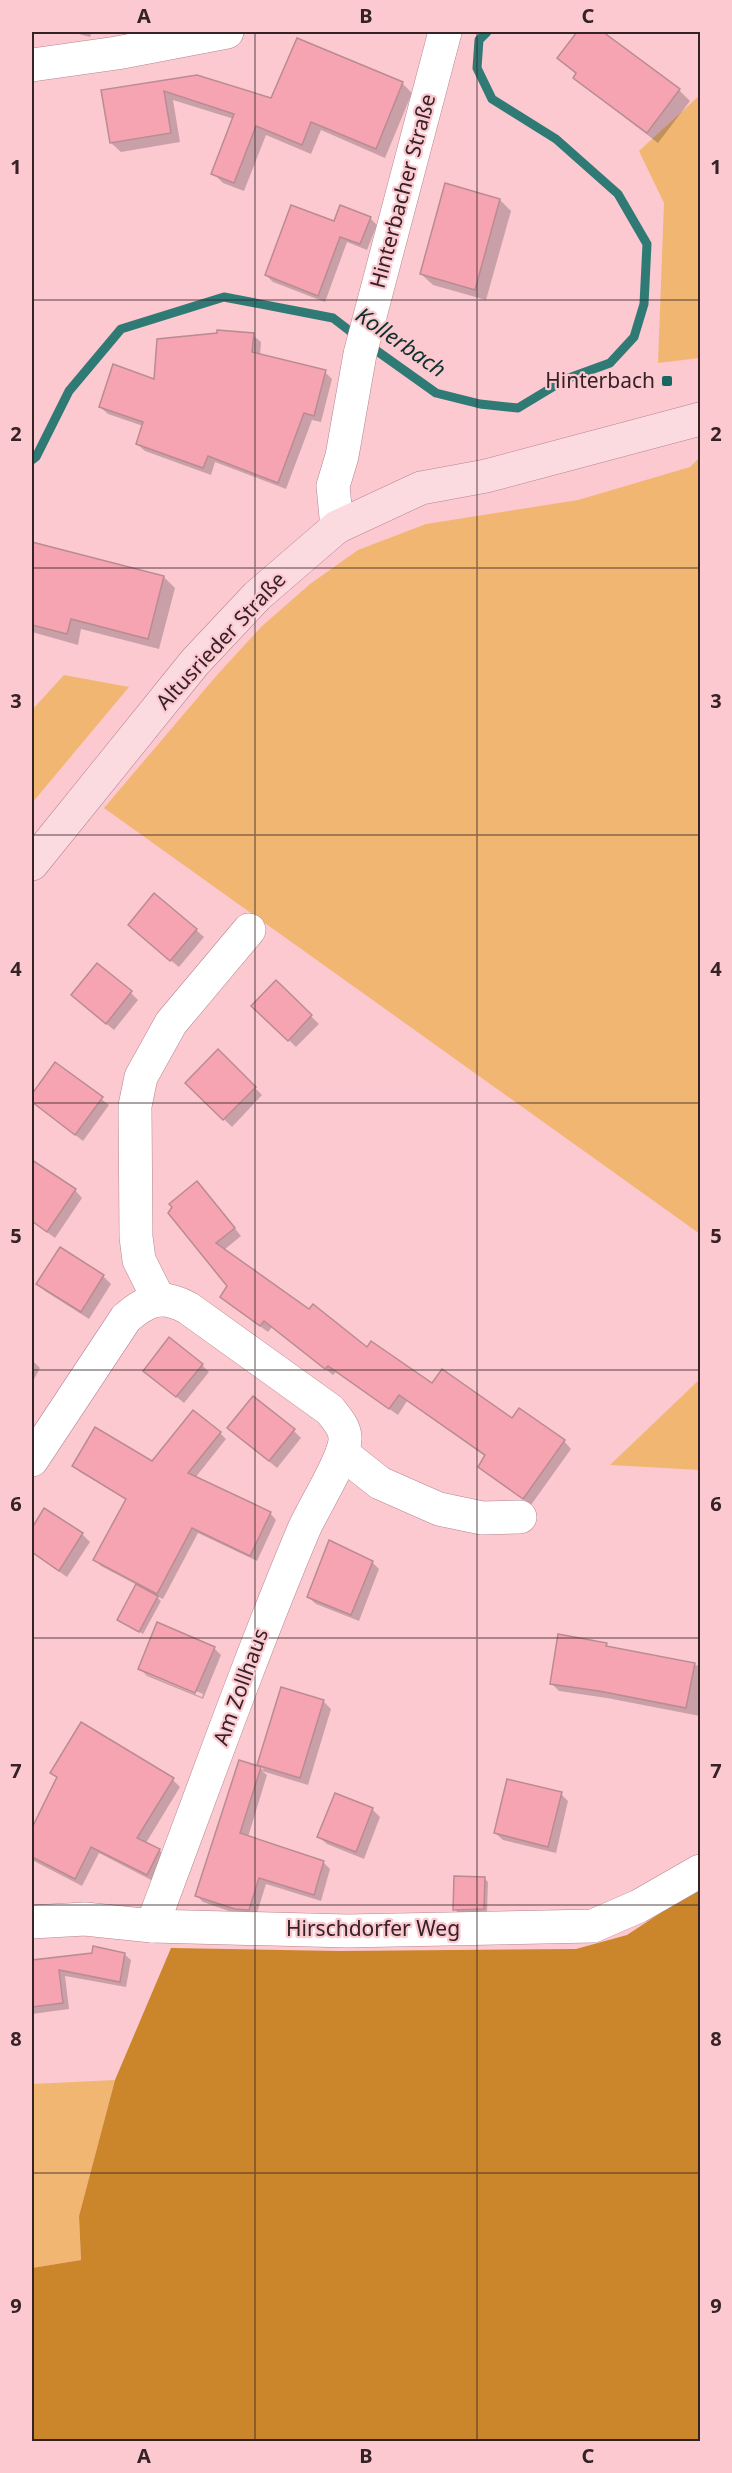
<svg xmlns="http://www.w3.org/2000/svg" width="732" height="2473" viewBox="0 0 732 2473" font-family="'Noto Sans',sans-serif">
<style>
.green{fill:#f2b673}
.forest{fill:#cb862b}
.shadow{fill:#0003;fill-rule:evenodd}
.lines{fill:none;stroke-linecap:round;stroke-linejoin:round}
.stream{stroke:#307a76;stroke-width:9}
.building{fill:#f6a4b2;stroke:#ba8b92;stroke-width:1.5}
.minor-casing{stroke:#b4858d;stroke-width:34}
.secondary-casing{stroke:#b4858d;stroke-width:34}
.minor{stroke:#fff;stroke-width:33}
.secondary{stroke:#fbdae0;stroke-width:33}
.grid{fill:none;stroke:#342225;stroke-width:1.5;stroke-opacity:0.55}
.poi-dot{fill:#1a6661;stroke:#fcc9d1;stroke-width:2}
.labels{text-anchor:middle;stroke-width:4.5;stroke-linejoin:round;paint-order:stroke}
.street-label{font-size:21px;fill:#342225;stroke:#fcc9d1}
.poi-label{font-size:21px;fill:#342225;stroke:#fcc9d1;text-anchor:end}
.water-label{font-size:22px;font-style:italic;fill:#0e302d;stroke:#fcc9d1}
.neatline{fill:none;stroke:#342225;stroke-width:2}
.grid-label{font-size:20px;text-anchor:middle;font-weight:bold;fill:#342225}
</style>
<rect width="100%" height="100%" fill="#fcc9d1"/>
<!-- green -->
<g class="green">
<path d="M700,95V358L658,363L664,203L639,151Z"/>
<path d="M700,457V1234L104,808L217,675L261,627L310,584L358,550L426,524L578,500L690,467Z"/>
<path d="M64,675L129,687L32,803V710Z"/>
<path d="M700,1379V1470L610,1465Z"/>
<path d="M115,2080L79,2216L81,2260L32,2268V2084Z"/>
</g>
<!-- forest -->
<path class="forest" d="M700,1887V2441L32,2442V2268L81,2260L79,2216L115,2080L171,1948L339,1951L576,1949L627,1935Z"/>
<!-- shadow -->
<g class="shadow">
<path d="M71,32H92L90,37Z"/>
<path d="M578,32H601L679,90L690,101L658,143L586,88L575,77L577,75L559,58Z"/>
<path d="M297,40L403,84L412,93L385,158L321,130L311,154L266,135L244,191L223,183L213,173L234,119L173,100L180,142L121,152L111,143L103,92L197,76L272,100Z"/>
<path d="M500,200L511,211L486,300L433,285L421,274Z"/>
<path d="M370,218L377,225L367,250L347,242L325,302L273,282L266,275L335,223Z"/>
<path d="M253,335L261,342L260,355L325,372L332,379L321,422L312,420L286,489L215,462L211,475L145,451L137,444L143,426L108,414L100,407Z"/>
<path d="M33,544L164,577L175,588L159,649L81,629L78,645L32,632Z"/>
<path d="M196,930L204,937L179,967L137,933Z"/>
<path d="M276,982L319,1024L296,1047L254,1006Z"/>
<path d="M131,993L138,1000L114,1030L81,1003Z"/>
<path d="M218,1051L262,1095L232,1127L187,1083Z"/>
<path d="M56,1064L109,1105L83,1141L32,1101V1097Z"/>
<path d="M32,1161L75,1190L82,1198L55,1238L32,1221Z"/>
<path d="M205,1191L241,1236L224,1250L309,1311L367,1349L432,1385L564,1441L571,1449L531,1505L479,1467L486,1457L407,1401L398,1415L336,1372L333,1375L272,1327L268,1332L229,1304L222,1297L229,1286L170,1213Z"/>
<path d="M60,1249L103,1276L111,1284L89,1319L45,1291L38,1284Z"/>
<path d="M32,1360L40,1368L32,1383Z"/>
<path d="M202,1365L209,1372L184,1403L145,1371Z"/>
<path d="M294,1431L301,1438L277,1468L237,1435Z"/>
<path d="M220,1433L226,1439L195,1478L270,1513L276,1520L257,1561L198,1533L163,1599L156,1596L161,1601L143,1634L118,1619L137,1585L101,1566L95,1560L127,1500L80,1472L74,1465L153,1463Z"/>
<path d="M45,1510L82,1534L90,1542L67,1577L32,1553V1530Z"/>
<path d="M372,1562L379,1569L359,1621L316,1604L308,1597Z"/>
<path d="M606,1644L610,1648L700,1666V1716L607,1698L559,1691L551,1683Z"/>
<path d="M214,1648L221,1655L203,1699L147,1676L140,1668ZM147,1671L203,1694L202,1697L147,1674Z"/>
<path d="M323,1701L331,1709L308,1785L262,1771L267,1775L248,1837L323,1862L330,1869L321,1901L266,1884L256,1916H243L203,1902L196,1895L240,1762L264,1770L259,1764Z"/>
<path d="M52,1772L173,1780L180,1787L146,1843L159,1850L167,1858L155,1882L99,1853L82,1886L32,1860V1831L58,1778Z"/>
<path d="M561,1794L568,1801L556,1853L503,1840L495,1833Z"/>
<path d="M372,1809L380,1817L364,1859L327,1844L319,1837Z"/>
<path d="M484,1878L488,1882L487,1912L458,1913L455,1909Z"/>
<path d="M124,1954L131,1960L126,1987L65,1976L69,2009L32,2014V1962L93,1955Z"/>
</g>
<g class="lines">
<!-- stream -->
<g class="stream">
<path d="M370,346L436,393L480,404L518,408L566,379L610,363L634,337L644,304L647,244L618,194L556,139L492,99L477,68L479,40L487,32"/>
<path d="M32,460L36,457L69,391L121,329L224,297L333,318L359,338"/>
</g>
</g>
<!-- building -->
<g class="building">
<path d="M577,32H603L680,89L647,133L573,78L576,73L557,58Z"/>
<path d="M297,38L403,82L376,149L311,122L302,145L256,126L234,183L211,174L234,114L164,91L171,133L110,143L101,90L197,75L271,98Z"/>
<path d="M445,183L500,199L475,290L420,274Z"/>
<path d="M291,205L334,221L340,205L371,217L360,244L340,237L318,296L265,275Z"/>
<path d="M217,330L254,333L252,352L326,370L314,416L304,413L278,483L208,456L203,468L136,444L143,422L99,407L113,364L154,379L157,339L217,333Z"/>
<path d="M32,542L164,576L148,639L71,619L67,634L32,625Z"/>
<path d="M154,893L197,929L170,961L128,925Z"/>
<path d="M97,963L132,991L106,1024L71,995Z"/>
<path d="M276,980L312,1015L288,1041L251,1006Z"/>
<path d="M218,1049L256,1087L223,1120L185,1083Z"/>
<path d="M55,1062L103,1097L75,1135L32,1102V1094Z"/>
<path d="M32,1160L76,1189L47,1232L32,1221Z"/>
<path d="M197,1181L235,1228L216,1243L309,1309L313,1304L367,1347L371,1341L432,1383L442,1369L512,1418L519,1408L565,1440L523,1499L478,1467L485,1455L399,1395L389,1409L328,1366L325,1369L264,1321L260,1326L220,1297L227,1286L168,1213L172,1207L169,1204Z"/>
<path d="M60,1247L104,1275L81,1312L36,1284Z"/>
<path d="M169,1337L203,1364L176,1397L143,1371Z"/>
<path d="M253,1396L295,1429L269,1461L227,1428Z"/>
<path d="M193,1410L221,1432L188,1473L271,1512L250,1556L192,1528L157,1594L93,1560L126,1499L72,1466L95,1427L152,1461Z"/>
<path d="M44,1508L83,1533L59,1571L32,1552V1528Z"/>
<path d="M329,1540L373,1561L351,1615L307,1597Z"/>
<path d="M136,1584L158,1596L139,1632L117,1620Z"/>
<path d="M157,1622L215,1647L195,1693L138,1669Z"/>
<path d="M558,1634L607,1643L606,1646L695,1663L686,1708L599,1691L550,1684Z"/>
<path d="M281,1687L324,1700L300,1778L257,1765Z"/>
<path d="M81,1722L174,1778L137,1838L160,1849L147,1875L91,1847L75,1879L32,1857V1828L57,1777L50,1773Z"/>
<path d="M239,1760L261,1767L240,1833L324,1861L314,1895L259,1878L249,1910L235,1909L195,1896Z"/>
<path d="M507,1779L562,1792L548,1847L494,1833Z"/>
<path d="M335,1793L373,1808L356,1852L317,1837Z"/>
<path d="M454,1876L485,1877L484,1909L453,1910Z"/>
<path d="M93,1946L125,1953L120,1982L59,1970L63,2003L32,2007V1960L92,1953Z"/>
</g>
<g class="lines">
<!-- minor casing -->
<g class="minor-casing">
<g id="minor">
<path d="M32,65L117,53L227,32"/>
<path d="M337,527L333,486L342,456L360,354L445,32"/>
<path d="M159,1300L139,1260L136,1237L135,1106L141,1077L171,1023L249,930"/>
<path d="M342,1453L380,1483L439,1509L482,1518L520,1517"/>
<path d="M32,1460L126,1318C148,1299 162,1294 188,1308L330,1410C336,1418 345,1427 345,1438C346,1457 313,1508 304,1529C249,1660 202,1793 152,1926"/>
<path d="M32,1922L85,1919L152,1926L347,1931L593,1926L639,1906L700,1871"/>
</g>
</g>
<!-- secondary casing -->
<g class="secondary-casing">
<path id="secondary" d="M32,864L195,662L257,596L337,527L421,488L486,476L700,419"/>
</g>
<!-- minor -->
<use href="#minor" class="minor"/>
<!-- secondary -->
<use href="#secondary" class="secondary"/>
</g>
<!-- grid -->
<path class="grid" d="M255,32V2442M477,32V2442M32,300H700M32,568H700M32,835H700M32,1103H700M32,1370H700M32,1638H700M32,1905H700M32,2173H700"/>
<!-- markers -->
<rect class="poi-dot" x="661" y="375" width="12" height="12" rx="3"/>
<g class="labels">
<!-- street labels -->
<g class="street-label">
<text transform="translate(403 191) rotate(-75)" y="7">Hinterbacher Straße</text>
<text transform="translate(221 641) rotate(-47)" y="7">Altusrieder Straße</text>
<text transform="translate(241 1687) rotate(-70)" y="7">Am Zollhaus</text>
<text x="373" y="1936">Hirschdorfer Weg</text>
</g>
<!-- poi labels -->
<g class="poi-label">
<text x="655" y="388">Hinterbach</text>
</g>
<!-- water labels -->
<g class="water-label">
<text transform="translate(401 342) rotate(35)" y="8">Kollerbach</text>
</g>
</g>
<!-- border -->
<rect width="732" height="2473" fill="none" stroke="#fcc9d1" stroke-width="66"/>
<rect x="33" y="33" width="666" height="2407" class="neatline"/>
<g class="grid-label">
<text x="144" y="23">A</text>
<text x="366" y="23">B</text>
<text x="588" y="23">C</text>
<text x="16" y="174">1</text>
<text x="716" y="174">1</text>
<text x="16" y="441">2</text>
<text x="716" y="441">2</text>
<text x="16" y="708">3</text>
<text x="716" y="708">3</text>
<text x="16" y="976">4</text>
<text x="716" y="976">4</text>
<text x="16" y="1243">5</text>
<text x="716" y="1243">5</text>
<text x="16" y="1511">6</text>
<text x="716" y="1511">6</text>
<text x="16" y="1778">7</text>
<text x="716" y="1778">7</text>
<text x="16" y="2046">8</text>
<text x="716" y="2046">8</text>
<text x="16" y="2313">9</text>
<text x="716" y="2313">9</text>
<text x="144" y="2463">A</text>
<text x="366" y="2463">B</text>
<text x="588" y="2463">C</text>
</g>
</svg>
